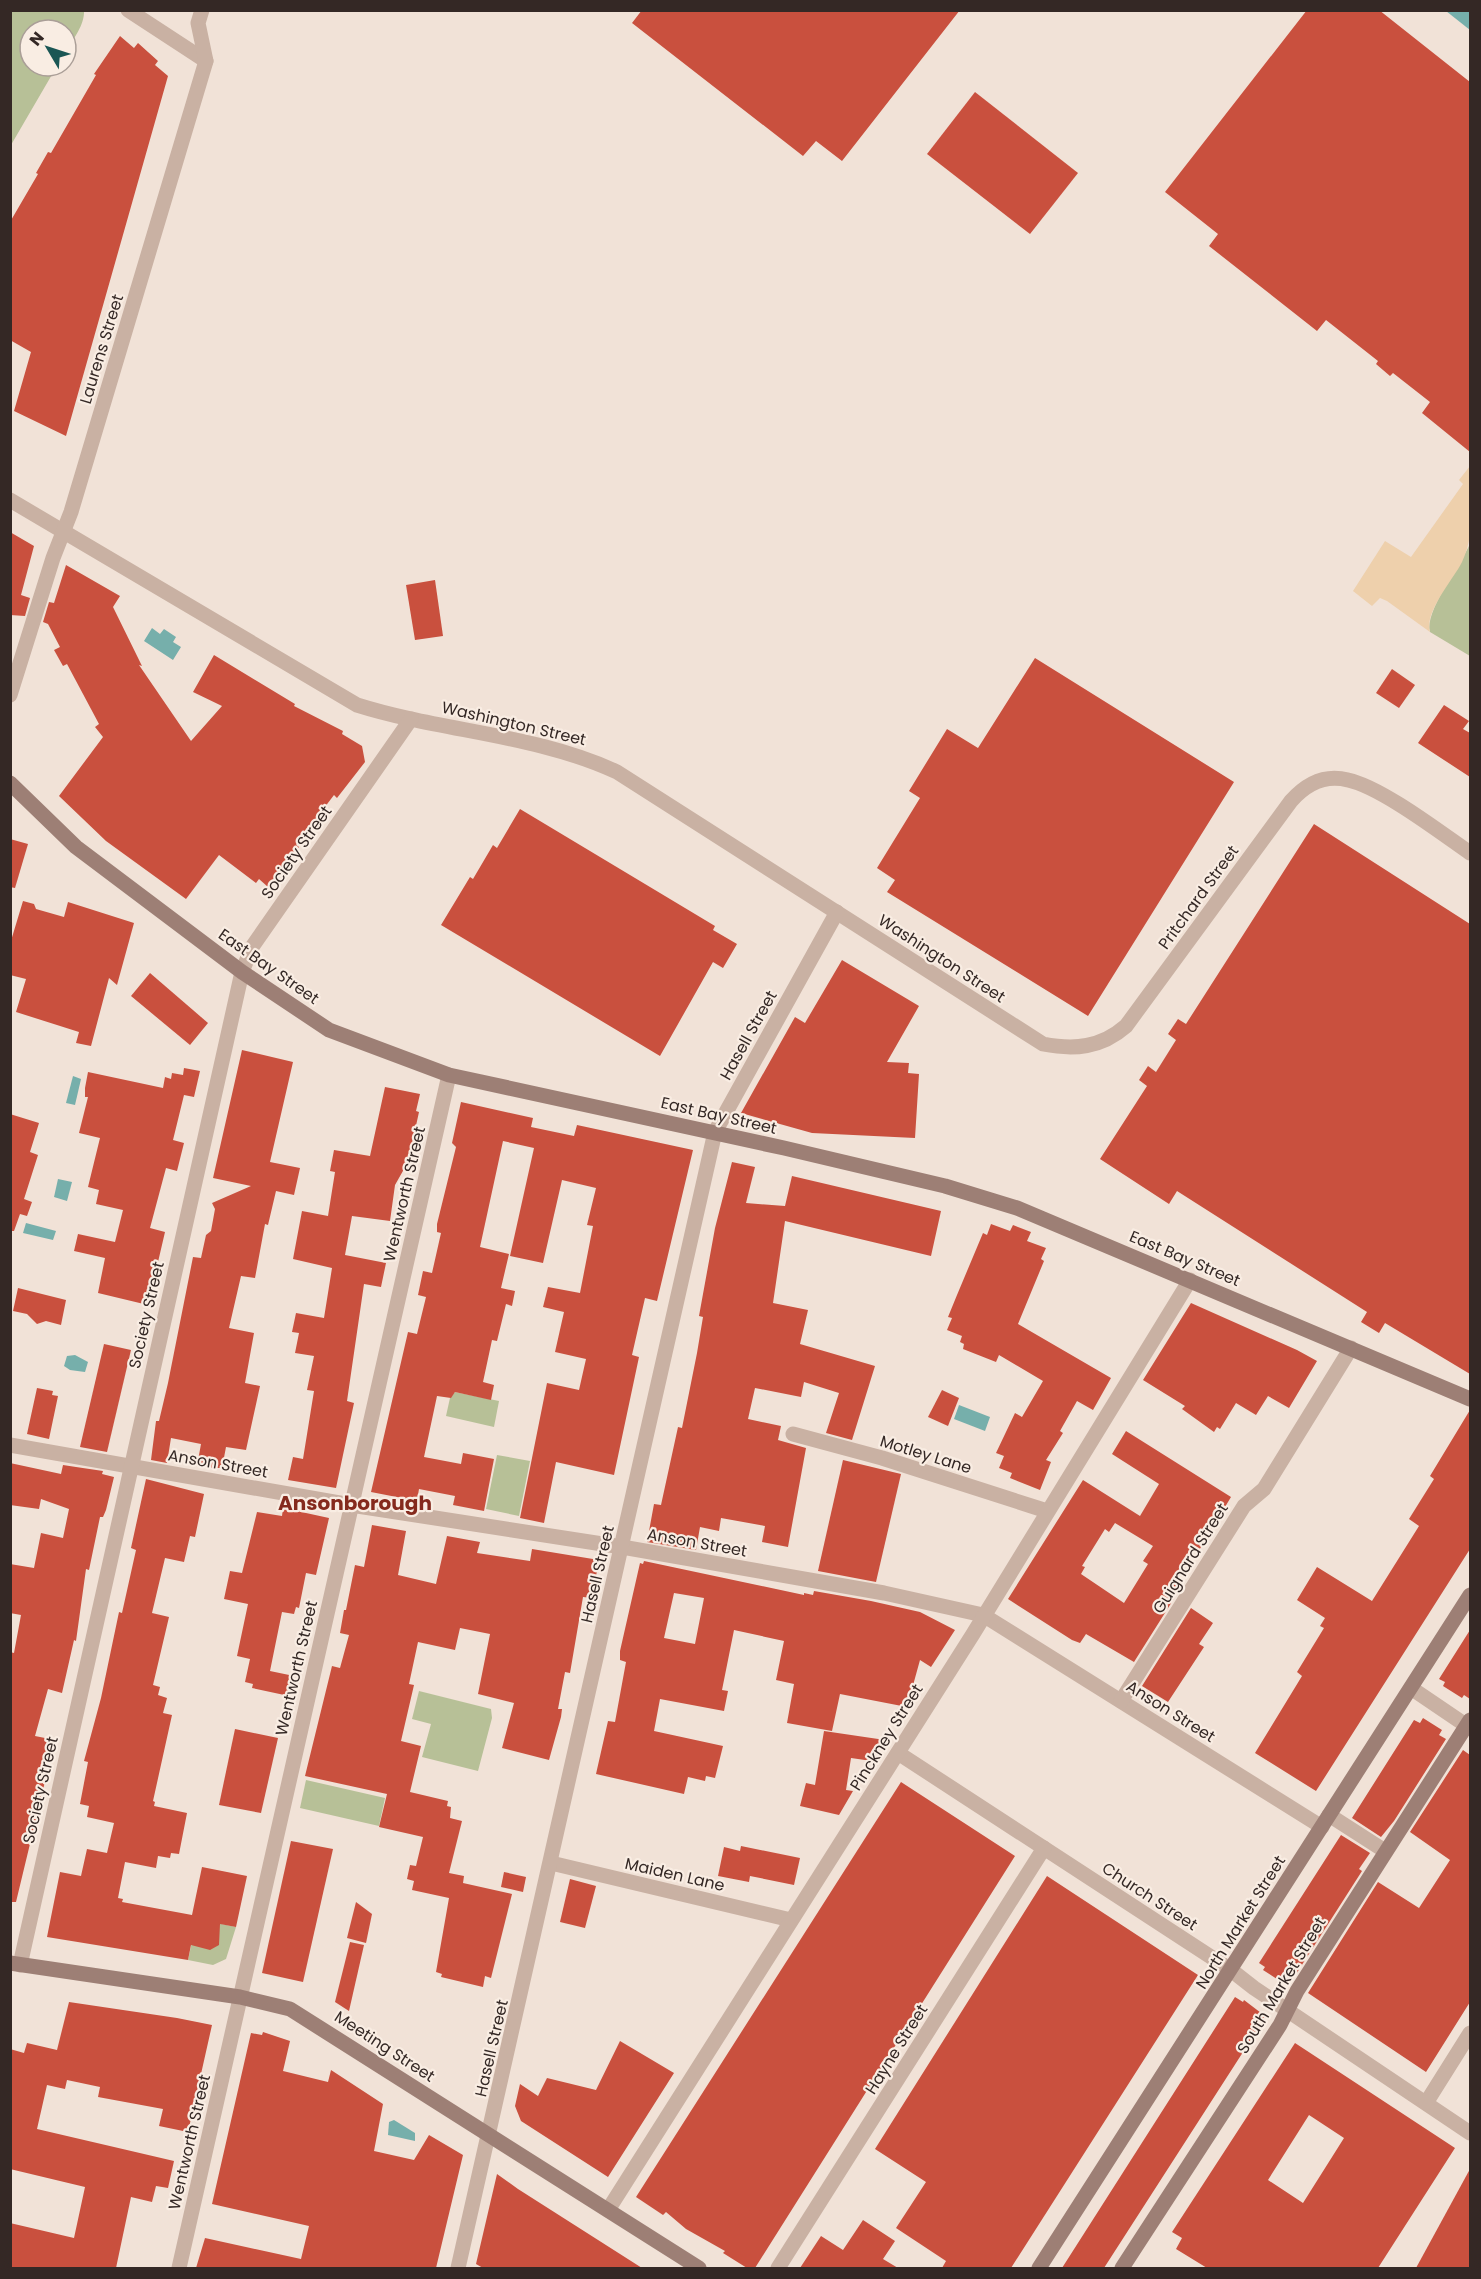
<svg xmlns="http://www.w3.org/2000/svg" width="1481" height="2279" viewBox="0 0 1481 2279" font-family="Poppins,sans-serif">
<style>
.green{fill:#b7c097}
.sand{fill:#eed0ac}
.water{fill:#76afab}
.building{fill:#c9503e;fill-rule:evenodd}
.lines{fill:none;stroke-linecap:round;stroke-linejoin:round}
.street{stroke:#c9b1a3;stroke-width:15}
.secondary{stroke:#9d7f75;stroke-width:15}
.labels{text-anchor:middle;stroke-width:4.5;stroke-linejoin:round;paint-order:stroke}
.street-label{font-size:16px;fill:#342825;stroke:#f9ede3}
.quarter-label{font-size:20px;font-weight:bold;fill:#852a1d;stroke:#f9ede3}
</style>
<rect width="100%" height="100%" fill="#f1e2d7"/>
<!-- green -->
<g class="green">
<path d="M11,10H84C85,25 73,39 66,51V30H30V66H57L11,145Z"/>
<path d="M1470,544V656L1430,632C1424,612 1461,564 1470,544Z"/>
<path d="M455,1392L499,1401L494,1427L446,1416L450,1398Z"/>
<path d="M497,1455L530,1461L519,1516L486,1509Z"/>
<path d="M419,1691L491,1709L492,1718L478,1771L422,1757L431,1724L412,1719Z"/>
<path d="M306,1780L385,1798L379,1826L300,1808Z"/>
<path d="M197,1919L236,1927L226,1959L213,1965L188,1960Z"/>
</g>
<!-- sand -->
<path class="sand" d="M1470,466C1471,497 1476,533 1462,562C1453,580 1424,612 1430,632L1387,601L1380,598L1372,606L1353,591L1385,541L1411,557L1463,484L1459,480Z"/>
<!-- water -->
<g class="water">
<path d="M1446,11H1470V30Z"/>
<path d="M152,628L160,634L164,629L176,637L173,642L181,647L173,660L144,641Z"/>
<path d="M73,1076L81,1079L75,1105L66,1103Z"/>
<path d="M58,1179L72,1182L67,1201L54,1197Z"/>
<path d="M26,1223L56,1231L53,1240L23,1233Z"/>
<path d="M75,1355L88,1362L85,1372L70,1370L64,1366L67,1356Z"/>
<path d="M959,1405L990,1417L985,1431L954,1419Z"/>
<path d="M394,2120L415,2133V2141L388,2135L389,2122Z"/>
</g>
<!-- building -->
<g class="building">
<path d="M642,10H960L842,161L816,141L803,156L632,23Z"/>
<path d="M1307,10H1379L1470,82V452L1422,413L1430,402L1393,373L1390,376L1376,364L1378,361L1326,320L1317,331L1209,246L1218,234L1165,192Z"/>
<path d="M120,36L134,48L138,43L158,61L155,65L168,76L66,436L14,411L31,352L10,340V222L38,174L36,173L48,152L51,153L96,75L94,74Z"/>
<path d="M975,92L1078,173L1030,234L927,154Z"/>
<path d="M10,532L34,546L21,595L30,598L25,616L10,615Z"/>
<path d="M66,565L120,596L113,607L142,666L139,665L191,741L222,706L193,692L214,655L295,704L294,706L343,731L342,734L362,746L365,762L337,798L334,795L296,845L299,847L268,887L259,879L256,883L219,855L186,899L106,841L59,796L103,737L95,727L99,724L67,664L63,666L54,650L60,647L48,624L43,622L49,602L54,603Z"/>
<path d="M435,580L443,636L415,640L406,585Z"/>
<path d="M1035,658L1234,782L1088,1016L887,892L895,880L877,868L920,798L909,791L947,729L978,748Z"/>
<path d="M1392,669L1415,685L1399,708L1376,693Z"/>
<path d="M1444,705L1469,721L1463,729L1470,733V777L1418,743Z"/>
<path d="M520,809L715,926L713,930L737,944L723,968L713,962L660,1056L441,925L470,877L473,879L493,845L497,848Z"/>
<path d="M1314,824L1470,924V1374L1385,1323L1379,1333L1361,1322L1367,1312L1177,1191L1169,1204L1100,1159L1147,1086L1139,1080L1148,1066L1156,1072L1176,1040L1168,1034L1178,1019L1186,1024Z"/>
<path d="M10,839L28,844L15,888L10,887Z"/>
<path d="M23,901L34,904L36,909L64,917L68,902L134,923L117,985L109,978L91,1046L76,1043L79,1032L16,1012L26,979L10,975V944Z"/>
<path d="M842,960L919,1006L887,1062L909,1063L908,1073L919,1074L915,1138L812,1133L741,1113L795,1017L805,1023Z"/>
<path d="M150,973L208,1023L190,1045L131,996Z"/>
<path d="M242,1050L293,1062L270,1162L300,1168L294,1195L276,1191L268,1225L265,1224L255,1278L241,1276L229,1328L254,1333L245,1383L260,1386L246,1450L226,1447L222,1468H214L197,1466L201,1444L171,1438L167,1463L151,1460L156,1421H159L168,1383L193,1257L201,1258L206,1235L211,1231L215,1209L212,1203L251,1186L213,1178Z"/>
<path d="M184,1068L200,1071L194,1097L184,1095L173,1140L184,1143L177,1171L166,1168L150,1228L165,1232L148,1305L98,1293L105,1258L74,1251L78,1234L115,1242L123,1210L96,1204L99,1190L88,1187L100,1138L79,1133L88,1097H85V1088L88,1072L163,1088L165,1077L171,1079L172,1073L183,1075Z"/>
<path d="M385,1087L420,1094L416,1111L419,1112L408,1162L395,1185L390,1221L352,1216L345,1255L386,1263L381,1287L364,1284L347,1401L354,1403L336,1488L288,1480L293,1457L303,1459L314,1391L307,1390L314,1356L295,1353L299,1333L292,1332L296,1313L324,1318L332,1268L293,1259L302,1211L328,1216L335,1172L330,1171L334,1150L370,1156Z"/>
<path d="M461,1102L533,1118L531,1127L574,1136L577,1125L693,1150L657,1301L645,1298L632,1355L639,1357L614,1475L556,1462L544,1523L520,1518L547,1383L579,1390L586,1359L555,1352L564,1312L543,1307L548,1287L580,1293L593,1226L587,1225L596,1188L562,1180L543,1263L510,1256L534,1148L503,1141L480,1247L509,1254L501,1288L515,1291L512,1306L506,1304L497,1341L492,1340L483,1382L494,1385L491,1400L455,1392L451,1398L437,1396L424,1457L461,1464L463,1453L494,1459L484,1511L453,1505L455,1496L419,1489L417,1501L371,1492L408,1332L417,1334L426,1297L418,1295L423,1271L432,1273L441,1233L437,1232V1224L456,1147L452,1143Z"/>
<path d="M10,1114L39,1123L30,1152L38,1155L24,1199L32,1202L27,1216L20,1214L14,1231H10Z"/>
<path d="M732,1162L755,1167L746,1203L785,1206L792,1176L941,1211L931,1256L785,1221L773,1303L808,1310L800,1344L875,1366L852,1440L826,1433L839,1393L804,1382L801,1397L755,1388L748,1419L781,1426L778,1440L806,1448L788,1547L762,1542L765,1526L721,1518L719,1531L700,1527L696,1550L647,1542L654,1504L661,1505L678,1427L682,1428L697,1353L703,1317L699,1316L715,1228Z"/>
<path d="M991,1224L1010,1231L1013,1225L1031,1232L1027,1241L1046,1248L1041,1259L1044,1261L1018,1324L1111,1378L1093,1410L1077,1401L1060,1431L1063,1433L1046,1460L1051,1462L1040,1490L1010,1478L1012,1473L999,1468L1004,1456L996,1453L1015,1413L1022,1417L1043,1381L999,1355L996,1362L963,1349L964,1344L960,1342L962,1336L947,1330L952,1318L948,1317L957,1295L983,1233L987,1235Z"/>
<path d="M18,1288L66,1300L61,1325L46,1321L37,1324L27,1314L13,1311Z"/>
<path d="M1191,1303L1297,1350L1317,1361L1289,1408L1268,1396L1256,1415L1236,1403L1220,1429L1217,1427L1214,1432L1182,1409L1185,1406L1143,1380Z"/>
<path d="M104,1344L131,1350L107,1452L80,1447Z"/>
<path d="M37,1388L53,1391L52,1395L58,1396L49,1439L27,1434Z"/>
<path d="M942,1390L959,1398L948,1426L928,1417Z"/>
<path d="M1470,1410V1549L1316,1791L1255,1753L1302,1676L1297,1672L1324,1628L1320,1626L1325,1618L1297,1600L1317,1567L1372,1601L1419,1526L1409,1519L1434,1479L1430,1476Z"/>
<path d="M1126,1431L1231,1497L1198,1552L1194,1549L1174,1580L1179,1584L1172,1594L1175,1597L1134,1662L1086,1634L1080,1643L1072,1640L1008,1599L1083,1480L1140,1516L1159,1484L1112,1454ZM1115,1523L1153,1546L1143,1561L1148,1564L1124,1603L1081,1574L1085,1567L1082,1566L1105,1529L1109,1532Z"/>
<path d="M843,1460L901,1474L876,1582L818,1571Z"/>
<path d="M10,1463L61,1474L63,1465L76,1467L103,1471L102,1474L114,1477L106,1510L103,1517H100L89,1570L86,1569L76,1641L74,1640L62,1693L48,1689L35,1736L55,1740L16,1902H10V1652L14,1653L21,1615L10,1613V1564L34,1568L41,1533L63,1538L69,1509L41,1499L39,1509L10,1505Z"/>
<path d="M146,1479L204,1494L195,1537L190,1536L184,1562L165,1558L152,1613L169,1617L153,1685L160,1687L158,1695L167,1698L163,1713L172,1715L153,1801L155,1802L154,1806L187,1813L179,1854L171,1853L170,1858L158,1856L156,1868L125,1862L118,1898L123,1899L122,1902L192,1915L202,1867L247,1876L236,1927L220,1924L219,1945L210,1950L191,1945L188,1960L47,1937L60,1872L81,1876L87,1849L107,1853L114,1823L87,1817L89,1806L80,1804L88,1762L84,1761L101,1698L119,1612L122,1613L136,1550L131,1548Z"/>
<path d="M283,1508L329,1518L316,1575L306,1573L299,1608L296,1607L294,1614L282,1612L270,1671L294,1676L289,1696L252,1688L253,1684L245,1682L250,1659L237,1656L248,1604L224,1599L230,1571L242,1573L257,1512L282,1516Z"/>
<path d="M372,1525L406,1531L398,1575L436,1584L447,1536L480,1542L477,1553L530,1561L532,1549L599,1560L592,1598L583,1597L570,1673L565,1672L558,1709H562L561,1717L549,1760L502,1748L514,1703L478,1694L490,1634L460,1628L455,1650L418,1642L409,1684L414,1685L401,1741L421,1746L410,1792L448,1801L447,1806L451,1807L450,1818L462,1821L449,1873L464,1876L463,1883L512,1894L491,1978L485,1976L483,1987L441,1977L442,1974L436,1972L449,1898L412,1890L414,1881L407,1879L410,1865L416,1866L423,1837L379,1827L387,1794L305,1776L332,1666L340,1668L349,1635L340,1633L344,1610H346L355,1565L364,1567Z"/>
<path d="M644,1561L804,1595V1593L813,1595L814,1591L871,1601L920,1612L955,1630L931,1667L920,1660L907,1707L840,1694L832,1731L787,1723L794,1684L776,1680L784,1641L734,1630L722,1690L728,1691L724,1711L660,1699L654,1731L723,1746L715,1778L706,1776L705,1781L688,1777L684,1794L596,1774L608,1721L615,1722L626,1662L620,1660V1651L640,1563L643,1564ZM674,1593L704,1598L695,1644L664,1638Z"/>
<path d="M1191,1608L1213,1623L1199,1644L1204,1647L1168,1702L1142,1686Z"/>
<path d="M1470,1630V1699L1464,1695L1462,1698L1443,1686L1445,1682L1439,1679Z"/>
<path d="M1423,1718L1442,1730L1439,1735L1446,1739L1394,1821L1381,1837L1352,1818L1414,1720L1420,1723Z"/>
<path d="M235,1729L278,1738L261,1813L219,1805Z"/>
<path d="M824,1731L885,1740L872,1761L851,1758L846,1790L853,1791L839,1815L800,1806L806,1783L815,1785Z"/>
<path d="M1463,1750L1470,1755V2002L1426,2072L1308,1993L1378,1882L1419,1908L1450,1860L1410,1832Z"/>
<path d="M901,1782L1015,1856L755,2268H747L723,2253L725,2251L686,2229L666,2212L663,2215L636,2197Z"/>
<path d="M1341,1835L1370,1853L1359,1869L1362,1871L1291,1982L1282,1978L1280,1981L1263,1970L1265,1967L1259,1963Z"/>
<path d="M291,1841L333,1849L303,1982L262,1973Z"/>
<path d="M741,1846L800,1858L794,1885L750,1876L749,1882L718,1876L724,1847L740,1851Z"/>
<path d="M504,1872L526,1877L523,1892L501,1887Z"/>
<path d="M1047,1876L1198,1975L1011,2268H942L946,2261L896,2228L926,2182L875,2149Z"/>
<path d="M570,1879L596,1886L585,1928L560,1922Z"/>
<path d="M356,1902L372,1914L366,1943L347,1938Z"/>
<path d="M350,1942L364,1945L349,2011L335,2002Z"/>
<path d="M1235,1997L1243,2002L1244,2000L1265,2016L1245,2049L1104,2268H1062Z"/>
<path d="M69,2002L177,2018L212,2025L188,2132L159,2126L163,2109L98,2097L100,2087L67,2080L65,2089L47,2085L37,2129L174,2161L168,2188L156,2186L152,2202L131,2197L116,2268H10V2223L74,2238L85,2187L10,2169V2049L24,2053L27,2043L57,2050Z"/>
<path d="M263,2032L290,2041L283,2071L328,2082L331,2070L383,2104L374,2151L414,2160L429,2135L463,2155L436,2268H196L205,2238L301,2259L309,2226L212,2204L251,2033L262,2035Z"/>
<path d="M620,2041L674,2073L608,2177L521,2121L515,2106L520,2084L538,2096L547,2078L596,2090Z"/>
<path d="M1295,2043L1455,2148L1378,2268H1207L1176,2249L1182,2238L1172,2232ZM1309,2115L1344,2138L1303,2203L1268,2180Z"/>
<path d="M1470,2169V2268H1416Z"/>
<path d="M497,2174L518,2189L642,2268H483L476,2264Z"/>
<path d="M863,2220L895,2241L883,2259L898,2268H800L821,2236L843,2250Z"/>
</g>
<g class="lines">
<!-- street -->
<g class="street">
<path d="M128,10L206,61"/>
<path d="M10,500L357,705C443,732 535,734 617,772L1043,1044C1074,1050 1101,1048 1126,1026L1291,801C1306,784 1325,774 1348,780C1381,787 1441,833 1470,853"/>
<path d="M10,695L53,558L71,512L206,61L198,23L202,10"/>
<path d="M793,1434L882,1458L1047,1511"/>
<path d="M10,1445L351,1505L622,1547L884,1593L983,1615L1322,1827"/>
<path d="M1411,1688L1470,1728"/>
<path d="M1121,1701L1244,1506L1264,1489L1351,1348"/>
<path d="M898,1753L1231,1970L1254,1988L1470,2133"/>
<path d="M1329,1815L1385,1851"/>
<path d="M551,1863L791,1920"/>
<path d="M20,1965L242,972L252,947L411,719"/>
<path d="M1426,2103L1470,2033"/>
<path d="M608,2210L973,1634L1190,1280"/>
<path d="M179,2268L449,1075"/>
<path d="M458,2268L715,1132L837,912"/>
<path d="M778,2268L1044,1848"/>
</g>
<!-- secondary -->
<g class="secondary">
<path d="M10,783L76,847L242,972L329,1030L449,1075L784,1148L945,1186L1017,1208L1470,1399"/>
<path d="M10,1963L240,1997L290,2009L699,2268"/>
<path d="M1039,2268L1470,1595"/>
<path d="M1122,2268L1280,2025L1297,1991L1470,1720"/>
</g>
</g>
<g class="labels">
<!-- street labels -->
<g class="street-label">
<text transform="translate(101 349) rotate(-73)" y="6">Laurens Street</text>
<text transform="translate(514 723) rotate(13)" y="6">Washington Street</text>
<text transform="translate(296 852) rotate(-55)" y="6">Society Street</text>
<text transform="translate(1198 897) rotate(-54)" y="6">Pritchard Street</text>
<text transform="translate(942 958) rotate(33)" y="6">Washington Street</text>
<text transform="translate(269 966) rotate(35)" y="6">East Bay Street</text>
<text transform="translate(748 1035) rotate(-61)" y="6">Hasell Street</text>
<text transform="translate(719 1115) rotate(13)" y="6">East Bay Street</text>
<text transform="translate(404 1194) rotate(-77)" y="6">Wentworth Street</text>
<text transform="translate(1185 1258) rotate(23)" y="6">East Bay Street</text>
<text transform="translate(146 1315) rotate(-77)" y="6">Society Street</text>
<text transform="translate(926 1454) rotate(17)" y="6">Motley Lane</text>
<text transform="translate(218 1463) rotate(10)" y="6">Anson Street</text>
<text transform="translate(697 1542) rotate(10)" y="6">Anson Street</text>
<text transform="translate(1190 1558) rotate(-58)" y="6">Guignard Street</text>
<text transform="translate(597 1574) rotate(-77)" y="6">Hasell Street</text>
<text transform="translate(296 1668) rotate(-77)" y="6">Wentworth Street</text>
<text transform="translate(1171 1711) rotate(32)" y="6">Anson Street</text>
<text transform="translate(886 1737) rotate(-58)" y="6">Pinckney Street</text>
<text transform="translate(40 1790) rotate(-77)" y="6">Society Street</text>
<text transform="translate(675 1874) rotate(13)" y="6">Maiden Lane</text>
<text transform="translate(1150 1896) rotate(33)" y="6">Church Street</text>
<text transform="translate(1240 1922) rotate(-58)" y="6">North Market Street</text>
<text transform="translate(1281 1985) rotate(-59)" y="6">South Market Street</text>
<text transform="translate(385 2046) rotate(33)" y="6">Meeting Street</text>
<text transform="translate(491 2048) rotate(-77)" y="6">Hasell Street</text>
<text transform="translate(896 2049) rotate(-58)" y="6">Hayne Street</text>
<text transform="translate(189 2142) rotate(-77)" y="6">Wentworth Street</text>
</g>
<!-- quarter labels -->
<g class="quarter-label">
<text x="355" y="1510">Ansonborough</text>
</g>
</g>
<!-- border -->
<rect width="1481" height="2279" fill="none" stroke="#342825" stroke-width="24"/>
<!-- north arrow -->
<g transform="translate(48 48) rotate(309)"><circle r="28" fill="#f9ede3" stroke="#aa9e97" stroke-width="1.5"/>
<path d="M0-4.5L10 22L0 15L-10 22Z" fill="#1a5654"/>
<text y="-9" font-size="16" font-weight="bold" text-anchor="middle" fill="#342825">N</text>
</g>
</svg>
